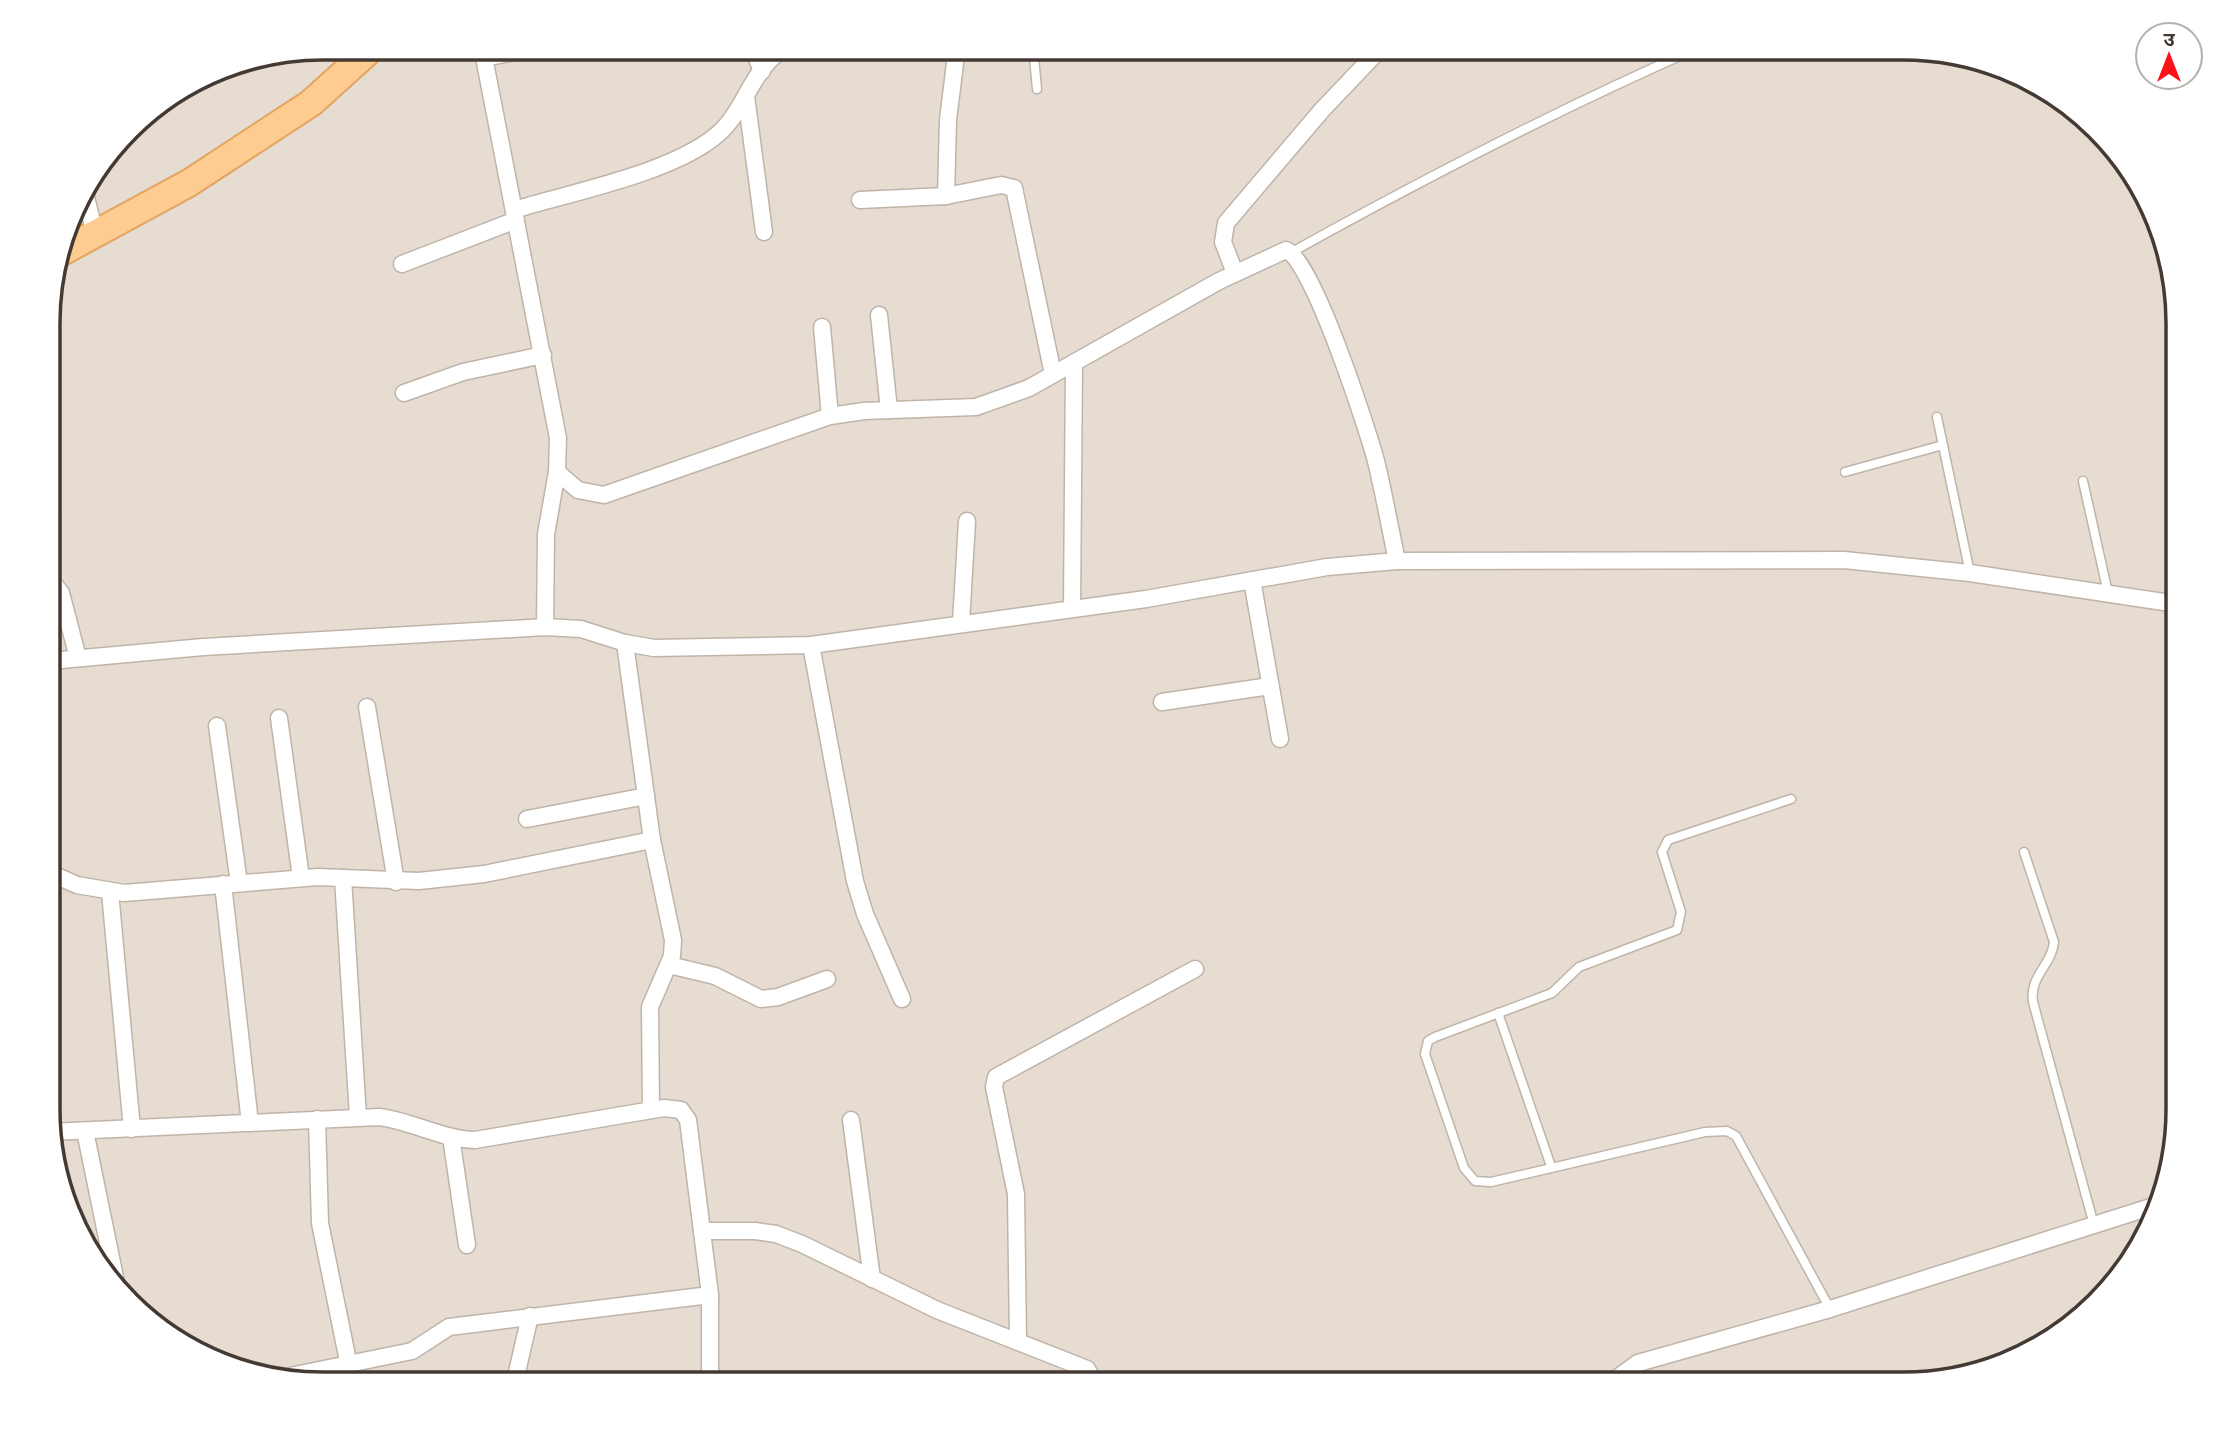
<svg xmlns="http://www.w3.org/2000/svg" width="2225" height="1432" viewBox="0 0 2225 1432" font-family="Figtree,'Noto Sans Devanagari',sans-serif">
<style>
.residential{fill:#e6dcd1}
.lines{fill:none;stroke-linecap:round;stroke-linejoin:round}
.lane-casing{stroke:#c0b4a9;stroke-width:11}
.street-casing{stroke:#c0b4a9;stroke-width:19}
.primary-casing{stroke:#e3a460;stroke-width:30}
.lane{stroke:#fff;stroke-width:8}
.street{stroke:#fff;stroke-width:16}
.primary{stroke:#fecb90;stroke-width:26}
.rim{fill:none;stroke:#443a33;stroke-width:3.5}
</style>
<rect width="100%" height="100%" fill="#f2ebe3"/>
<!-- residential -->
<path class="residential" d="M322,47H1903L1991,62L2056,94L2141,185L2177,305V1127L2163,1198L2131,1263L2040,1348L1920,1384L322,1385L234,1370L169,1338L84,1248L50,1145V287L76,200L141,116L217,68Z"/>
<g class="lines">
<!-- lane casing -->
<g class="lane-casing">
<g id="lane">
<path d="M1033,47L1037,89"/>
<path d="M957,51L997,47"/>
<path d="M1292,252C1425,178 1561,108 1700,47"/>
<path d="M1937,417L1970,573"/>
<path d="M1845,472L1943,445"/>
<path d="M2083,481L2108,593"/>
<path d="M1791,799L1668,840L1662,852L1681,912L1677,930L1579,967L1552,993L1435,1037L1428,1041L1425,1054L1464,1168L1475,1181L1491,1182L1705,1132L1727,1131L1736,1136L1830,1309"/>
<path d="M2024,852L2054,942C2052,965 2029,976 2033,1002L2094,1225"/>
<path d="M1498,1013L1551,1166"/>
</g>
</g>
<!-- street casing -->
<g class="street-casing">
<g id="street">
<path d="M482,47L558,438L557,472L546,534L545,627"/>
<path d="M752,47L762,71"/>
<path d="M484,58L539,47"/>
<path d="M746,96L764,232"/>
<path d="M84,189L95,234"/>
<path d="M946,196L948,120L957,47"/>
<path d="M860,200L946,196L1001,185L1014,188L1053,374"/>
<path d="M514,210C572,192 673,173 718,134C746,110 753,63 788,47"/>
<path d="M402,264L516,220"/>
<path d="M1235,273L1223,242L1226,223L1322,110L1382,47"/>
<path d="M879,315L889,410"/>
<path d="M822,327L830,416"/>
<path d="M404,393L463,372L543,355"/>
<path d="M557,472L578,490L604,495L830,416L864,411L976,407L1029,388L1219,281L1286,250C1312,258 1367,428 1376,461C1384,494 1390,528 1397,561"/>
<path d="M50,579L61,593L78,658"/>
<path d="M1252,580L1280,739"/>
<path d="M1072,609L1074,363"/>
<path d="M961,623L967,521"/>
<path d="M625,643L652,840L673,940L672,956L650,1007L651,1110"/>
<path d="M811,645L855,881L865,914L902,999"/>
<path d="M50,661L203,647L545,627L581,629L625,643L654,648L811,645L1146,599L1327,567L1397,561L1844,560L1970,573L2177,604"/>
<path d="M1162,702L1270,686"/>
<path d="M367,707L396,882"/>
<path d="M279,718L301,878"/>
<path d="M217,726L239,883"/>
<path d="M527,819L646,796"/>
<path d="M50,873L77,885L124,893L318,877L419,881L484,874L652,840"/>
<path d="M343,878L358,1117"/>
<path d="M223,884L250,1123"/>
<path d="M110,892L132,1129"/>
<path d="M669,965L715,976L761,999L778,997L827,979"/>
<path d="M317,1119L320,1223L349,1366"/>
<path d="M851,1120L872,1279"/>
<path d="M85,1131L116,1282"/>
<path d="M50,1132L379,1117C412,1121 441,1139 475,1140L664,1108L681,1110L688,1120L710,1295V1385"/>
<path d="M451,1137L467,1245"/>
<path d="M702,1231H755L776,1234L802,1244L937,1310L1087,1369L1095,1384"/>
<path d="M1018,1342L1016,1194L994,1087L996,1077L1195,969"/>
<path d="M280,1378L412,1351L449,1327L710,1295"/>
<path d="M1609,1384L1638,1363L1830,1309L2160,1204"/>
<path d="M514,1385L530,1316"/>
</g>
</g>
<!-- primary casing -->
<g class="primary-casing">
<path id="primary" d="M60,253L189,183L311,103L373,47"/>
</g>
<!-- lane -->
<use href="#lane" class="lane"/>
<!-- street -->
<use href="#street" class="street"/>
<!-- primary -->
<use href="#primary" class="primary"/>
</g>
<!-- crop -->
<path d="M0 0H2225V1432H0ZM323 60H1903A263 263 0 0 1 2166 323V1109A263 263 0 0 1 1903 1372H323A263 263 0 0 1 60 1109V323A263 263 0 0 1 323 60Z" fill="#fff" fill-rule="evenodd"/>
<path class="rim" d="M323 60H1903A263 263 0 0 1 2166 323V1109A263 263 0 0 1 1903 1372H323A263 263 0 0 1 60 1109V323A263 263 0 0 1 323 60Z"/>
<!-- north arrow -->
<g transform="translate(2169 56)"><circle r="33" fill="#ffffff" stroke="#b4b0ad" stroke-width="2"/>
<path d="M0-5L12 26L0 18L-12 26Z" fill="#fb1118"/>
<text y="-10" font-size="19" font-weight="bold" text-anchor="middle" fill="#443a33">उ</text>
</g>
</svg>
